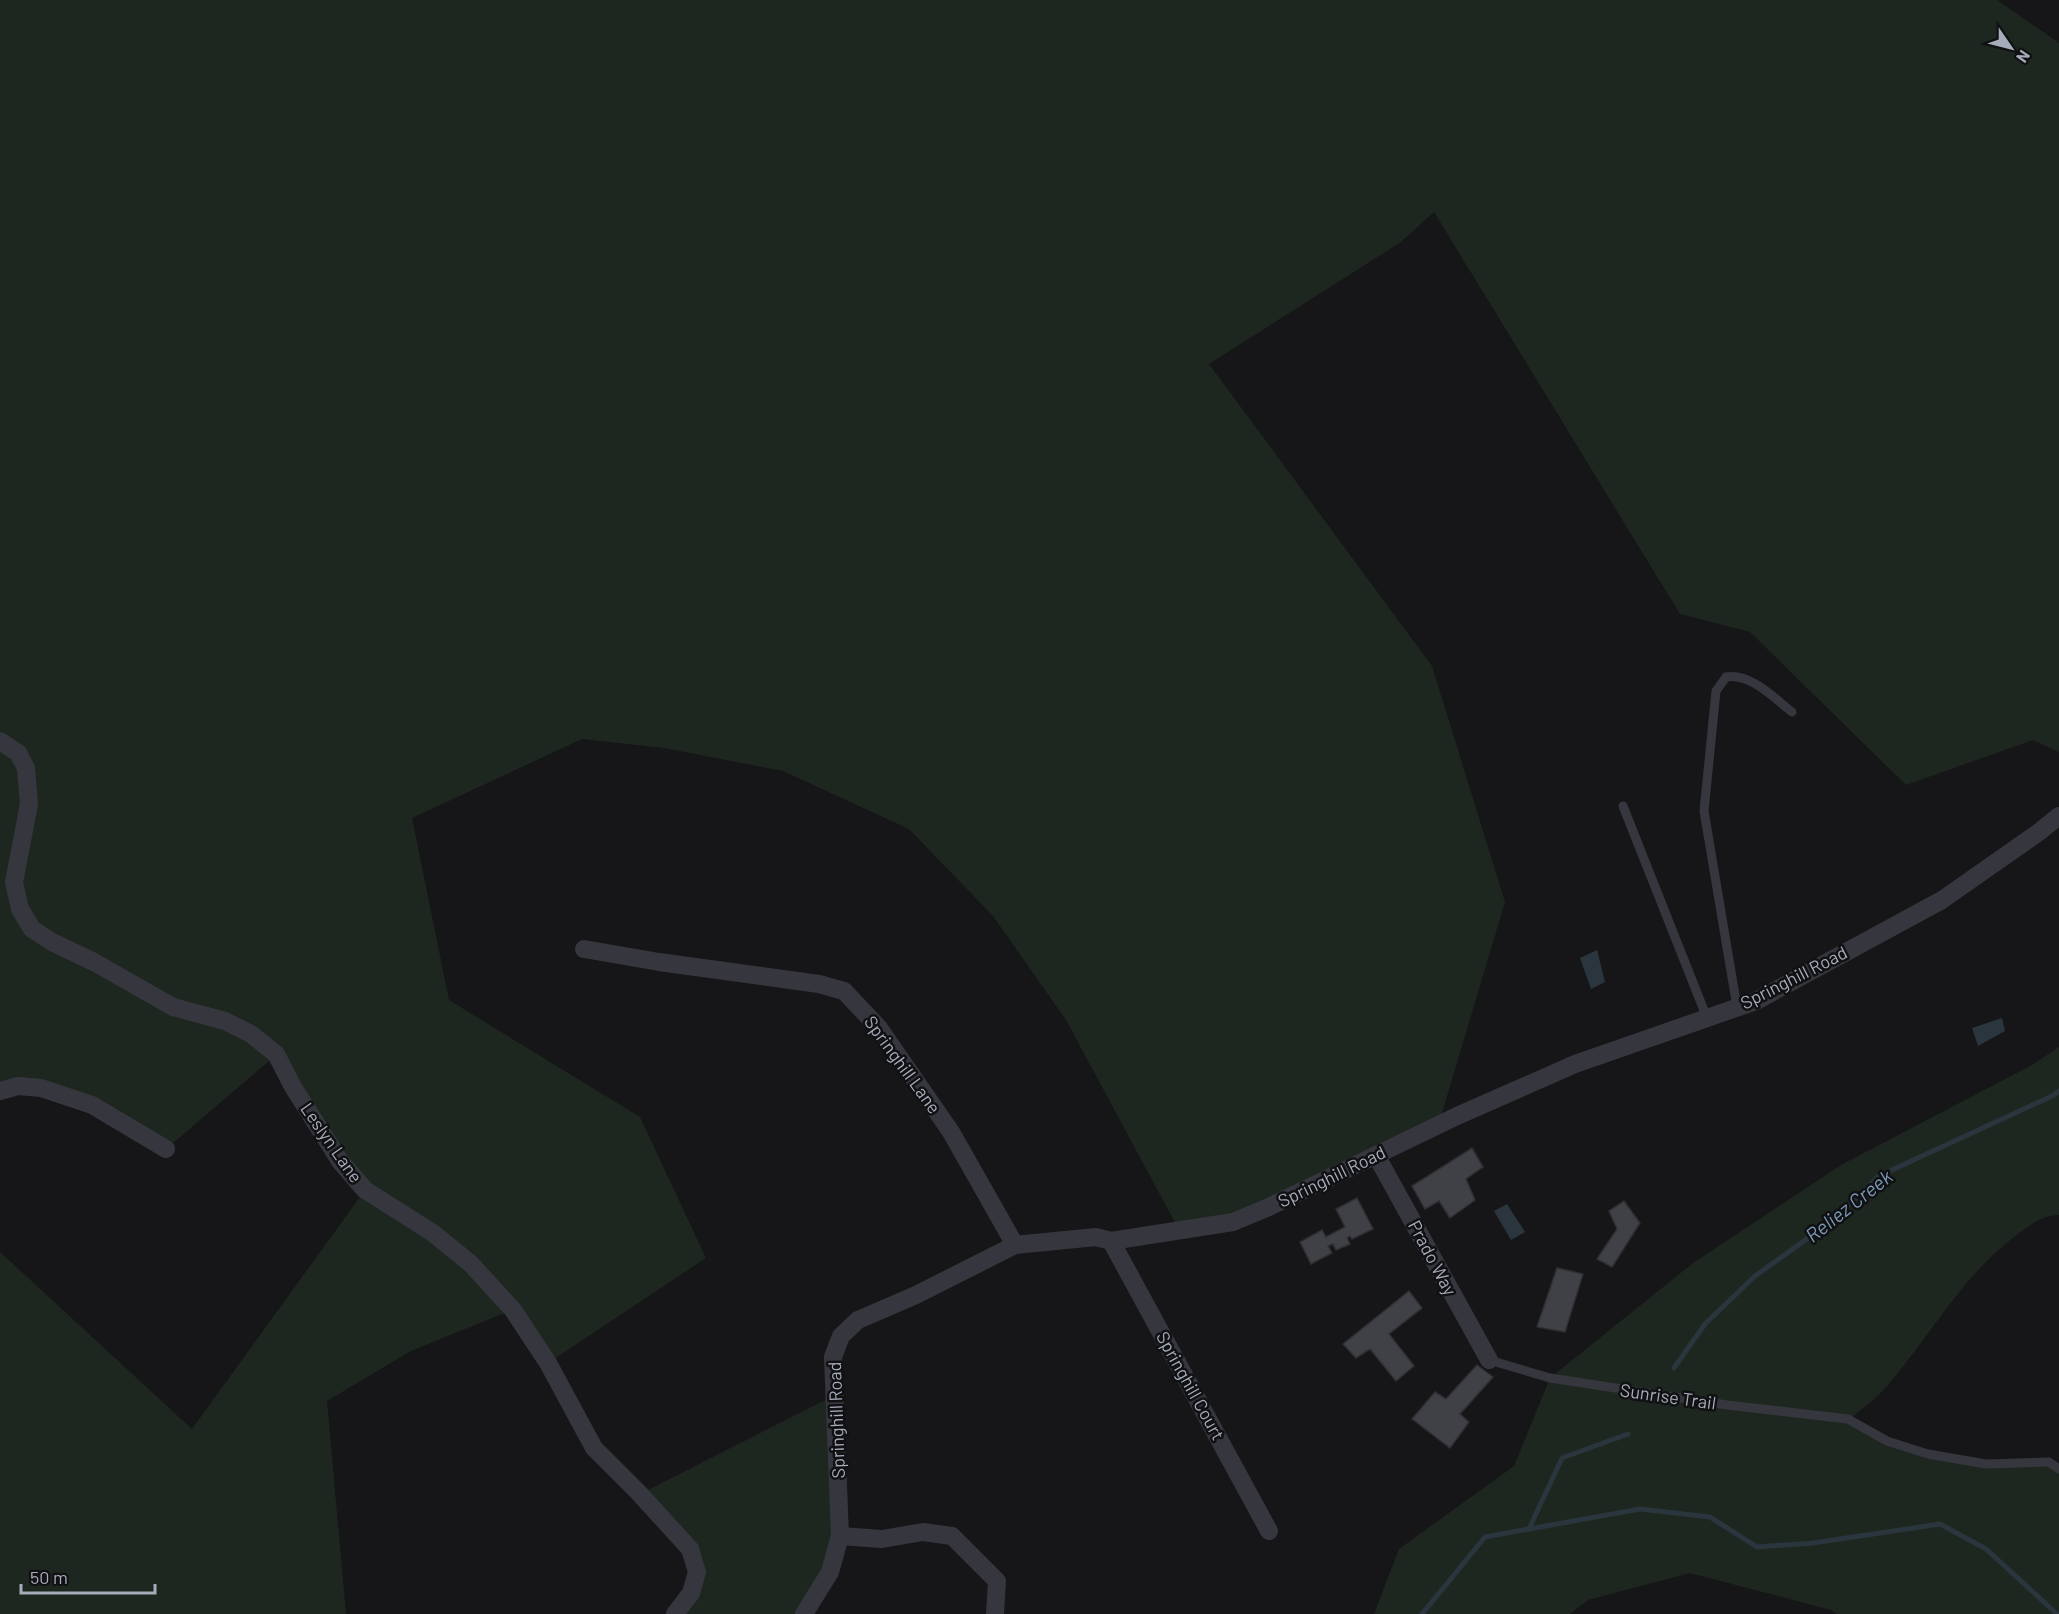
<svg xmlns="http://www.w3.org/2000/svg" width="2059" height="1614" viewBox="0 0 2059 1614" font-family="Barlow,sans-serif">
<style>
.green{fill:#1d271f}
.water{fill:#2a353e}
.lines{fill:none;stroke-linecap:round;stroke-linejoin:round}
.stream{stroke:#2a353e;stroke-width:5}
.building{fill:#404146;stroke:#303034;stroke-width:1.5}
.lane{stroke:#36373e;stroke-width:9}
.street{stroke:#36373e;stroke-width:18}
.labels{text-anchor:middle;stroke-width:5;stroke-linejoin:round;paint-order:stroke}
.street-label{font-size:18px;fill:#a6acba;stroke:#111113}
.water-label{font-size:20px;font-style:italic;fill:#7a9ab8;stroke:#111113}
</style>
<rect width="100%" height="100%" fill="#161618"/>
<!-- green -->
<g class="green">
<path d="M0,0H1997L2059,43V752L2033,740L1906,785L1750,632L1680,614L1434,212L1401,242L1209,364L1432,666L1505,902L1436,1133L1269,1207L1179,1230L1066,1020L993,916L909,829L783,771L664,748L582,739L412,818L449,1000L640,1117L706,1258L548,1363L512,1310L411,1351L327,1401L346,1614H0V1252L192,1429L365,1190L276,1055L166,1149L41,1088L0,1091Z"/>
<path d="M2059,1047V1215C2044,1215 2033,1223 2022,1231C1963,1273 1933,1333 1887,1386C1876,1399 1862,1409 1849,1419L1887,1441L1986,1464L2049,1462L2059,1467V1614H1837L1831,1610L1690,1573L1588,1600L1570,1614H1374L1399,1549L1514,1466L1550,1378L1693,1263L1841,1165L2032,1065Z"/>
<path d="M835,1395L840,1536L804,1614H675L697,1572L640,1494Z"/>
</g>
<!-- water -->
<g class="water">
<path d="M1597,950L1605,982L1591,989L1580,958Z"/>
<path d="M2002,1018L2005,1031L1978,1046L1972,1028Z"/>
<path d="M1507,1204L1525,1232L1511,1240L1494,1211Z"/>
</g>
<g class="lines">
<!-- stream -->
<g class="stream">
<path d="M1674,1368L1705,1324L1755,1276L1832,1221L1879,1176L2054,1095L2059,1091"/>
<path d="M1529,1529L1640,1509L1710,1517L1757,1547L1813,1543L1940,1524L1986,1549L2057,1614"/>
<path d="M1422,1614L1485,1537L1529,1529L1562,1458L1628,1434"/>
</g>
</g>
<!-- building -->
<g class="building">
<path d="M1472,1148L1483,1167L1466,1179L1475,1200L1450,1218L1439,1201L1425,1209L1412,1186Z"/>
<path d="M1357,1198L1373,1229L1352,1239L1350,1236L1347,1238L1350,1244L1336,1250L1333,1244L1328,1246L1332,1253L1311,1264L1300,1242L1322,1230L1326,1237L1345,1227L1336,1209Z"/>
<path d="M1624,1201L1640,1223L1612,1267L1597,1259L1617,1229L1609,1211Z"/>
<path d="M1557,1268L1583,1274L1565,1332L1537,1327Z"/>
<path d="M1409,1291L1422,1308L1389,1334L1414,1366L1396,1381L1370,1349L1356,1358L1343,1344Z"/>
<path d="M1477,1365L1493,1377L1460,1414L1469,1422L1450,1448L1412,1419L1435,1392L1446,1399Z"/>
</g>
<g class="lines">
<!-- lane -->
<g class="lane">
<path d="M1623,806L1707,1018"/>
<path d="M1737,1007L1704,811L1716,691L1726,677C1751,673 1774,698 1792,712"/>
<path d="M1489,1360L1550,1378L1727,1405L1848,1419L1887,1441L1928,1454L1986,1464L2049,1462L2059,1469"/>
</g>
<!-- street -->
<g class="street">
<path d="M0,741L18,753L26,768L29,804L14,882L20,909L32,929L52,942L94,962L173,1007L225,1021L251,1034L276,1054L293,1087L340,1161L365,1190L433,1233L471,1264L513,1310L548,1363L594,1448L639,1493L690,1549L697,1572L691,1593L675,1614"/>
<path d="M584,949L659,962L819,984L844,991L879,1028L951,1132L1015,1245"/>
<path d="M0,1091L18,1086L41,1088L92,1105L166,1149"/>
<path d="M1376,1155L1489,1360"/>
<path d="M1111,1241L1269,1531"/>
<path d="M840,1536L882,1539L923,1532L952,1536L997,1581L995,1614"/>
<path d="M804,1614L830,1572L840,1536L833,1357L841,1336L858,1320L916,1295L1015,1245L1096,1237L1111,1241L1233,1222L1269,1207L1457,1116L1575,1064L1756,1001L1942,900L2039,832L2059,816"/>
</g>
</g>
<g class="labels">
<!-- street labels -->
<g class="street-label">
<text transform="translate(1794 978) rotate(-27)" y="6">Springhill Road</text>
<text transform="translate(902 1065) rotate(54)" y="6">Springhill Lane</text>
<text transform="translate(331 1143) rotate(55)" y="6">Leslyn Lane</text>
<text transform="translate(1332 1177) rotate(-26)" y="6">Springhill Road</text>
<text transform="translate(1432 1258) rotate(62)" y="6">Prado Way</text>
<text transform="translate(1190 1386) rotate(61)" y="6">Springhill Court</text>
<text transform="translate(1668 1397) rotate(8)" y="6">Sunrise Trail</text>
<text transform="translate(837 1420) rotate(-92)" y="6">Springhill Road</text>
</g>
<!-- water labels -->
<g class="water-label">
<text transform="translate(1849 1206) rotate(-38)" y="7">Reliez Creek</text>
</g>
</g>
<!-- north arrow -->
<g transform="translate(2011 48) rotate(125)" stroke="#111113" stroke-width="4.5" paint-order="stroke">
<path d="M0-4.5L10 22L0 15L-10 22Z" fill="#a6acba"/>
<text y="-9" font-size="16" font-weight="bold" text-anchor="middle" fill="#a6acba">N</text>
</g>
<!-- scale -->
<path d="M21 1584v9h134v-9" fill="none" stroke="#a6acba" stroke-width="3"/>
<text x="30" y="1584" font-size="18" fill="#a6acba" stroke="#111113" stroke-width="4.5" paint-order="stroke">50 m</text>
</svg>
